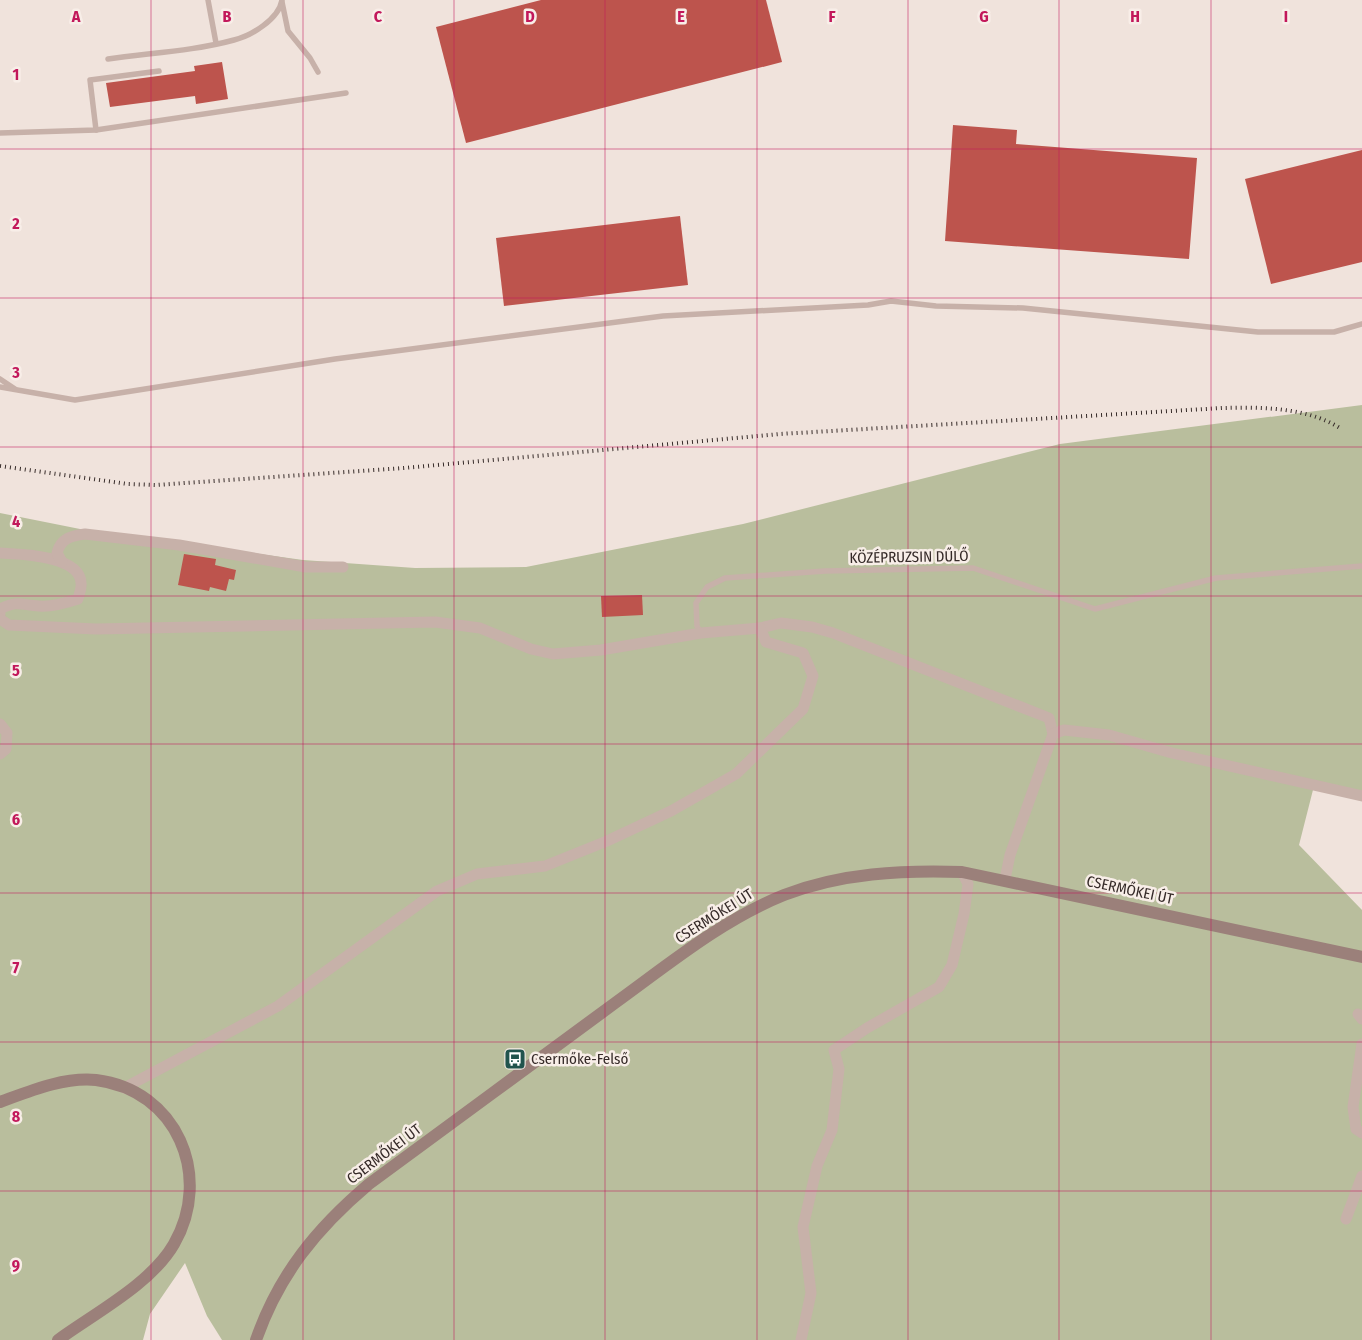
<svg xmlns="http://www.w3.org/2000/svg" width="1362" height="1340" viewBox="0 0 1362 1340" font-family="'Fira Sans Condensed',sans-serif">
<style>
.green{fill:#b9be9d}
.building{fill:#bd544d}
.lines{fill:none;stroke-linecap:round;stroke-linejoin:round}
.service{stroke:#c7b1a9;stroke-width:5.5}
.minor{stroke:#c7b1a9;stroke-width:11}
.secondary{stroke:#9b807a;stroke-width:12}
.rail{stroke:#352a28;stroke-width:4;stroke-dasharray:1 4;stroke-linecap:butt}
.grid{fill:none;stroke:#c2185b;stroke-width:1;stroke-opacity:0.55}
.labels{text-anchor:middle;stroke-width:5;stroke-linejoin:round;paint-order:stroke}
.street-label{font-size:15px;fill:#352a28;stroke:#f8eee8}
.poi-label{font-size:15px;fill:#352a28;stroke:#f8eee8;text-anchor:start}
.grid-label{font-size:16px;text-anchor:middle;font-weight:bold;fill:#c2185b;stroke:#f8eee8;stroke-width:5;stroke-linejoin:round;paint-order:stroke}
</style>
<rect width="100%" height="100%" fill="#f0e3dc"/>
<!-- green -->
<path class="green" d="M1362,405V793L1315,782L1299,845L1362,910V1340H222L207,1316L185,1263L150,1314L143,1340H0V513L90,531L303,560L415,568L526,567L743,524L1060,444Z"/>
<!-- building -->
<g class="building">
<path d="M541,0H766L782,62L466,143L436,27Z"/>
<path d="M222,62L228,99L196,104L195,96L110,107L106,83L195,71L194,66Z"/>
<path d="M953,125L1017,130L1016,144L1197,158L1189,259L945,241Z"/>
<path d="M1362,150V262L1271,284L1245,179Z"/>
<path d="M680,216L688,285L504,306L496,238Z"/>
<path d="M184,554L216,559L215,565L236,570L234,580L229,579L226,591L210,587L209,591L178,585Z"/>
<path d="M642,595L643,615L602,617L601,596Z"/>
</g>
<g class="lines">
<!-- service -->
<g class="service">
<path d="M208,0L216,43"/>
<path d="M282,2L288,31L310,58L318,72"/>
<path d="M108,59C149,53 194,51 234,40C251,36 279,19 282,0"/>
<path d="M96,130L90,80L159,71"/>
<path d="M0,133L96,130L346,93"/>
<path d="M0,379L15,389"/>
<path d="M0,387L75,400L335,359L663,316L868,305L891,301L936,306L1023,308L1258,332H1334L1362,324"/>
<path d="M701,633L697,626L696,603L707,587L725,578L825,571L973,568L1095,609L1216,578L1362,566"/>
</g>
<!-- minor -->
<g class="minor">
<path d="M0,553C19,554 80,555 81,583C82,588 79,594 78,599C66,603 52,607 39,606C21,605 18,600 0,609V614"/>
<path d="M62,562L57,553C61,538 71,536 85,534L179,545L306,567H343"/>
<path d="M0,619L9,625L96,629L435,622L480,628L531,649L553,654L601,650L701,633L760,628L781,623L812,627L833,633L1049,718L1053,734L1010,855L1005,879"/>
<path d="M0,724L7,733L6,749L0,754"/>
<path d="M1053,734L1064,730L1109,735L1172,753L1362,796"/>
<path d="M1358,1014L1362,1019"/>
<path d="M1362,1044L1353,1107L1356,1129L1362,1133"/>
<path d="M124,1088L278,1006L437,891L477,874L545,866L607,841L671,811L736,774L803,709L813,676L803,653L766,642L760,628"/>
<path d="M1346,1219L1362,1176"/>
<path d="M801,1340L811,1293L803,1227L817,1166L832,1130L839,1069L834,1050L867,1028L939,987L952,965L964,914L968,884L962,872"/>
</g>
<!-- secondary -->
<g class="secondary">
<path d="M0,1102C30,1091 63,1077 96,1080C177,1090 213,1176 174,1244C151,1284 95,1313 58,1340"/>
<path d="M256,1340C279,1274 317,1228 369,1184C451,1124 533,1063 615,1003C669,964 722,920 784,895C841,873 902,870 962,872L1362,957"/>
</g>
<!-- rail -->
<path class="rail" d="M0,466L128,484L156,485L404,468L780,434L1222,408C1261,407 1306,407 1340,428"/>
</g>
<!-- grid -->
<path class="grid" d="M151,0V1340M303,0V1340M454,0V1340M605,0V1340M757,0V1340M908,0V1340M1059,0V1340M1211,0V1340M0,149H1362M0,298H1362M0,447H1362M0,596H1362M0,744H1362M0,893H1362M0,1042H1362M0,1191H1362"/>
<!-- icons -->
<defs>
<g id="bus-square" transform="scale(1.125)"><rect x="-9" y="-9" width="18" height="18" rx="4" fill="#21534d" stroke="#f8eee8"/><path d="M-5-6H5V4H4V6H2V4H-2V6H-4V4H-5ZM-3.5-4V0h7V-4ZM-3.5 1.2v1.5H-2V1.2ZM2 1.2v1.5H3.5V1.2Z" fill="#fff"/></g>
</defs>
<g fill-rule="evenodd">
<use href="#bus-square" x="515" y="1059"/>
</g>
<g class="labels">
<!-- street labels -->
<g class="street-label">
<text transform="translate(909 557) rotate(-1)" y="5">KÖZÉPRUZSIN DŰLŐ</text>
<text transform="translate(1130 890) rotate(12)" y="5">CSERMŐKEI ÚT</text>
<text transform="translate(714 916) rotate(-32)" y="5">CSERMŐKEI ÚT</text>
<text transform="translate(384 1154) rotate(-37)" y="5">CSERMŐKEI ÚT</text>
</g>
<!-- poi labels -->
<g class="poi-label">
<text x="531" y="1064">Csermőke-Felső</text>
</g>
</g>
<g class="grid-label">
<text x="76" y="22">A</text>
<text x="227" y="22">B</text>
<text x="378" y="22">C</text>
<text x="530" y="22">D</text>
<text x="681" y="22">E</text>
<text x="832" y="22">F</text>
<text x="984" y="22">G</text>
<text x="1135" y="22">H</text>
<text x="1286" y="22">I</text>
<text x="16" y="80">1</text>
<text x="16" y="229">2</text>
<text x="16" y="378">3</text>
<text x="16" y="527">4</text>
<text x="16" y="676">5</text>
<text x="16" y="825">6</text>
<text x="16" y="973">7</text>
<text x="16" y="1122">8</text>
<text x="16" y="1271">9</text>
</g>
</svg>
